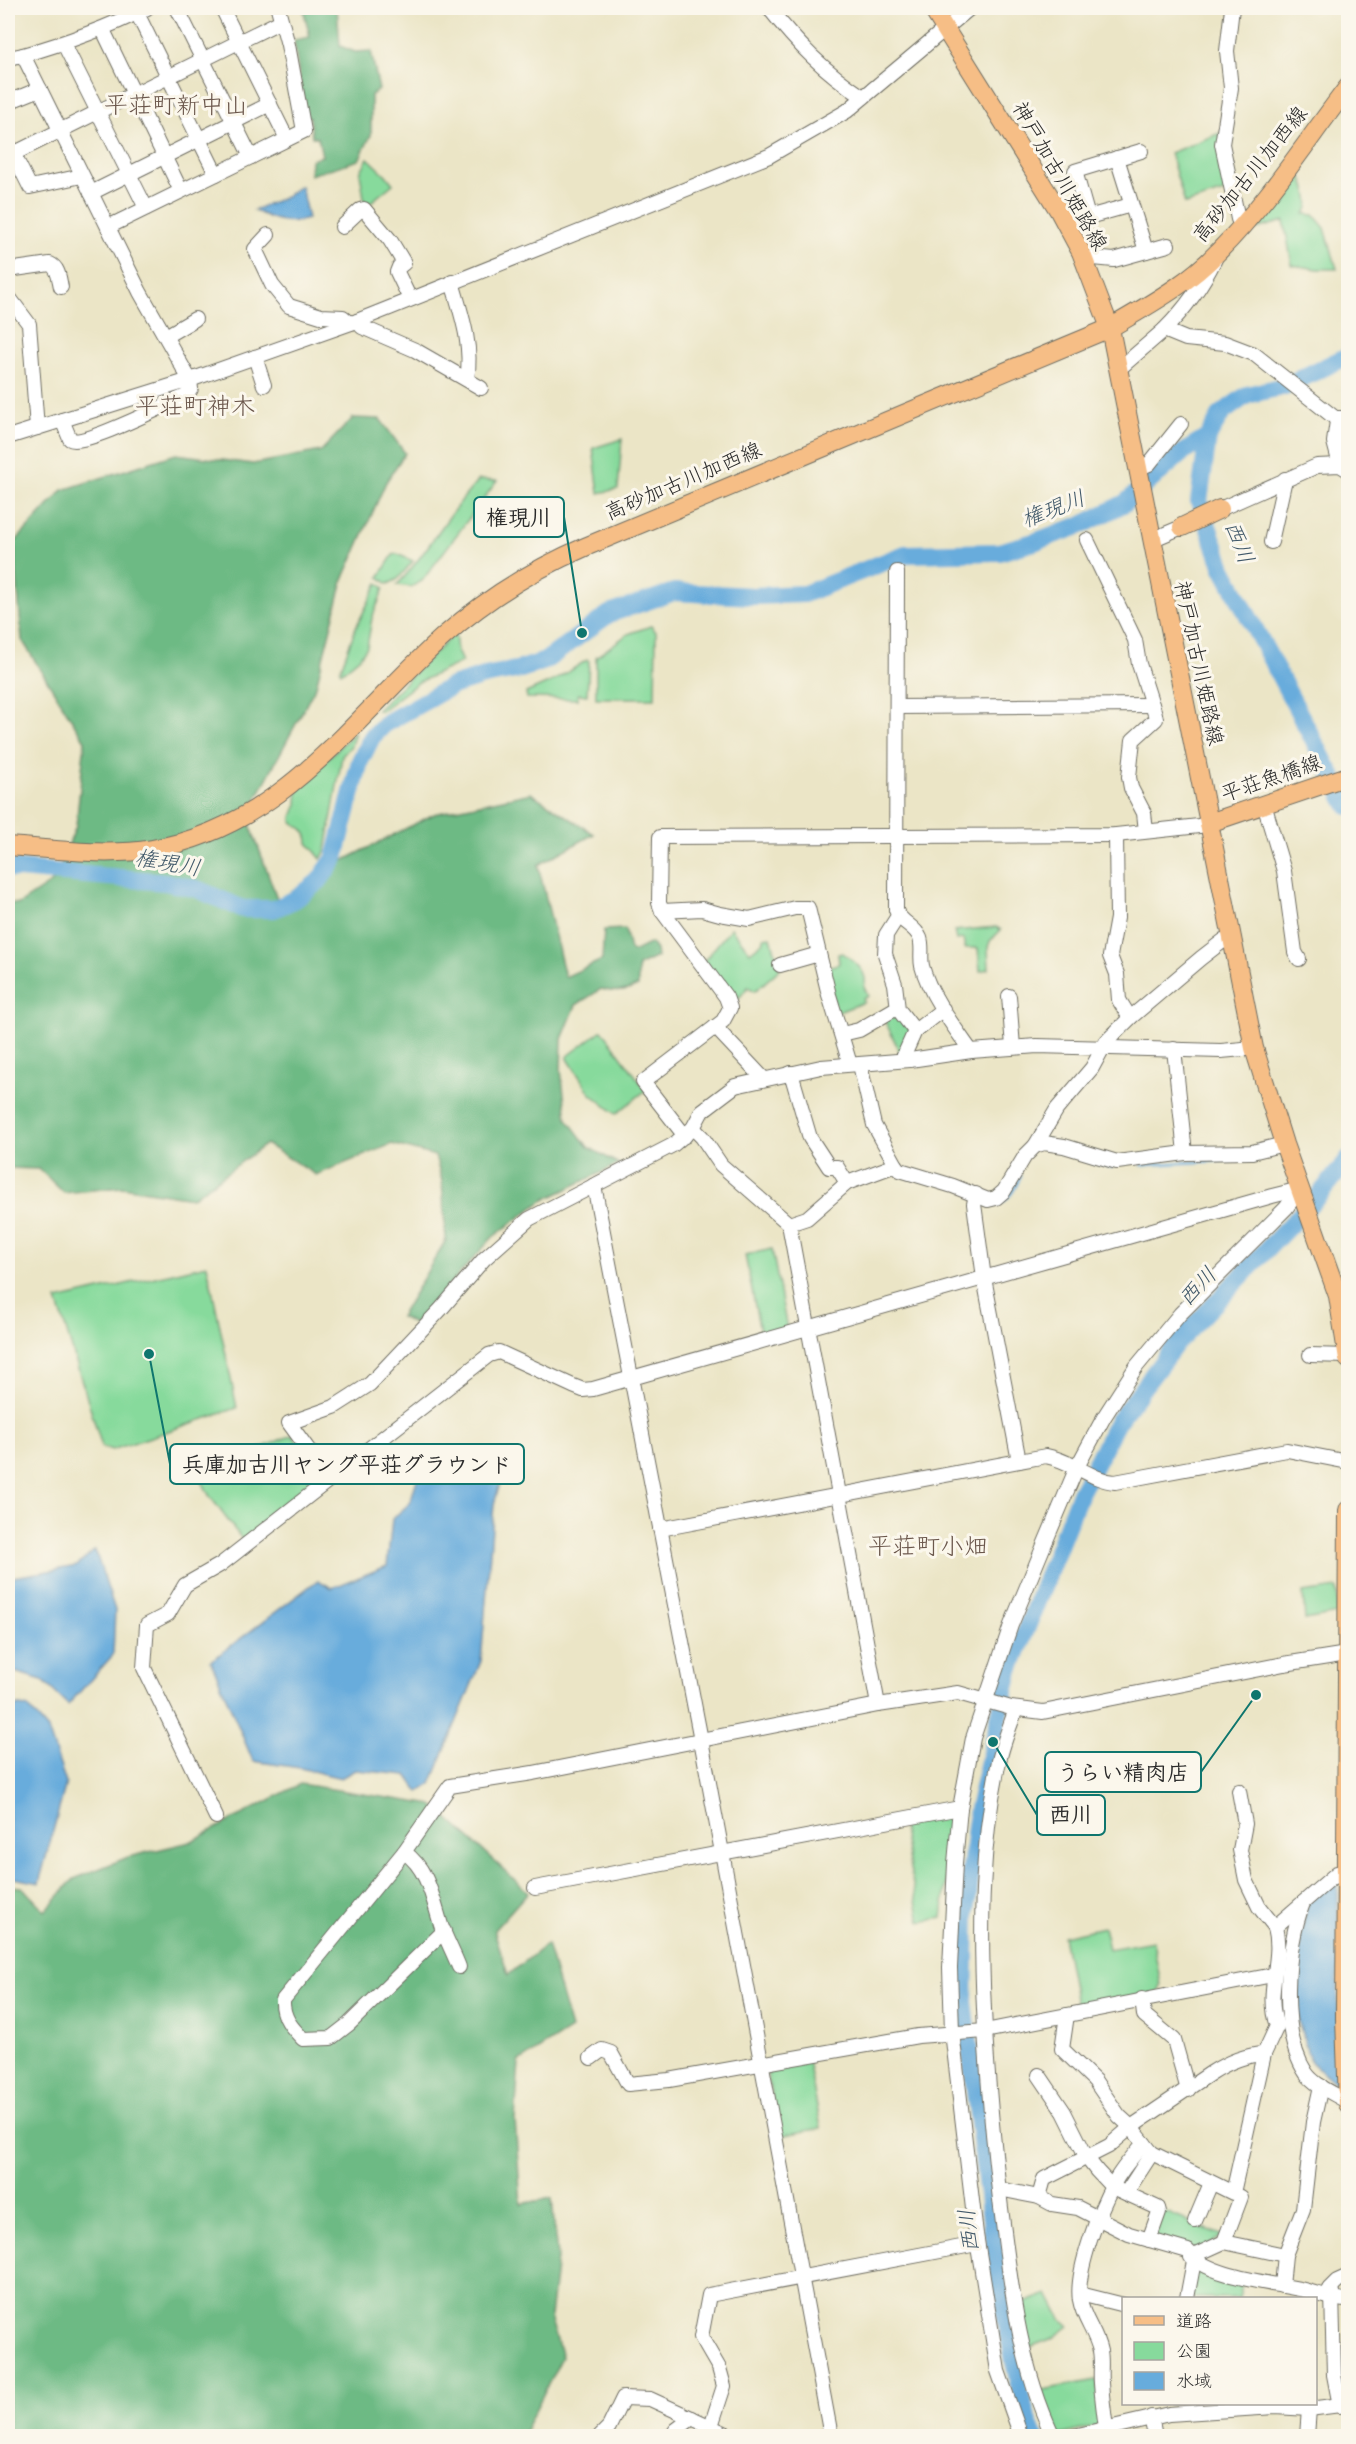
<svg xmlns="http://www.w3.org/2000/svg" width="1356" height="2444" viewBox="0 0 1356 2444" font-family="Mynerve,'Klee One',sans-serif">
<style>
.green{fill:#87da9c;stroke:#598264;stroke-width:1.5}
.forest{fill:#6dba84;stroke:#4c7258;stroke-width:1.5}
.water{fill:#67acdc;stroke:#496c84;stroke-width:1.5}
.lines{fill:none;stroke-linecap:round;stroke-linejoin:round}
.stream{stroke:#67acdc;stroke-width:3}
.river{stroke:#67acdc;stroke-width:18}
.minor-casing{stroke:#6e6c61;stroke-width:16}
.major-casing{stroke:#6e6c61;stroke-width:20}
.minor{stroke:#fff;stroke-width:14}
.major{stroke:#f6be86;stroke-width:18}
.labels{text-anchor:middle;stroke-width:6;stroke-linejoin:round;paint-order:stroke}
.street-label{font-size:21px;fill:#2b2b2b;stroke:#fbf7ec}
.water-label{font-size:22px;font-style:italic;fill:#405869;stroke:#fbf7ec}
.quarter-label{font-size:24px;fill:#6b574c;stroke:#fbf7ec}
.leader{fill:none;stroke:#0f766e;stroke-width:2}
.callout-dot{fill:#0f766e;stroke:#fbf7ec;stroke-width:2}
.callout{fill:#fbf7ec;stroke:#0f766e;stroke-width:2}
.callout-label{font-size:22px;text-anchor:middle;font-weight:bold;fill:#2b2b2b}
</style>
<rect width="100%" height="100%" fill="#fbf7ec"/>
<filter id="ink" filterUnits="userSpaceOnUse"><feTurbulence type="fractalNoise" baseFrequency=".0167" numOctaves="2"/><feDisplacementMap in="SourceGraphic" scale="12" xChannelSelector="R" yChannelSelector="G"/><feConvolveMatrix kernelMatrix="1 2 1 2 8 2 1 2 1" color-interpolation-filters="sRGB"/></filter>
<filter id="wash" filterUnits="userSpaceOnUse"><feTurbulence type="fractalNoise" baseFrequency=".008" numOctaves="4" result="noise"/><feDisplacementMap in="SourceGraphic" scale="24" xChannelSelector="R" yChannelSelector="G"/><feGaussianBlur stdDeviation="1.35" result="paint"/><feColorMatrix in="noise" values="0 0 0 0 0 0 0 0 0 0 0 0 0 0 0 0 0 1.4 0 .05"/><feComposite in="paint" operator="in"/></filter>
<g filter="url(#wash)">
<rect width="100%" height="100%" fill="#ebe5c6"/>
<!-- green -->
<g class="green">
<path d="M1220,133L1231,190L1185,204L1170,153Z"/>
<path d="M368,158L386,175L393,184L371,202L365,204L360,173Z"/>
<path d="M1297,165C1301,178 1316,203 1304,214L1314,215L1325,228L1337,269H1318L1292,265L1284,221L1246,232Z"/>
<path d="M622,439L618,489L599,493L593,448Z"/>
<path d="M479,480L497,481L422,581L411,587L397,585C428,553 448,512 479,480Z"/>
<path d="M397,554L413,561L398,579L388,584L379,577L393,555Z"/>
<path d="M378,583L384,588L372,618L367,647L359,658L342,672L340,671L356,627Z"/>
<path d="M651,626L656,632L655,698H596V657L628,634Z"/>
<path d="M455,633L457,651L462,662L419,682L381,711L377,710Z"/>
<path d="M587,660L589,661L587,695L578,694V699L527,698L526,693L555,680Z"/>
<path d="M355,732L351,746L342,756L326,850L321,859L308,843C308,832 301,827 292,822V817L297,804L298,787Z"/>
<path d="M996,927L1001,930L990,941L988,947L989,969L980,971L978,948H965L963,939L956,940L954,931Z"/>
<path d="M731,928L750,952L764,941L763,938L771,937L780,969L755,991L748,987L734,1004L703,962Z"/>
<path d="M843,953C854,961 870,973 864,987L868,996L863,999L864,1002L836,1013L826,967L839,964L838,954Z"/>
<path d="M893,1011L912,1032L901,1054L883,1017Z"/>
<path d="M602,1030L646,1090L616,1114L590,1093L568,1059V1056Z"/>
<path d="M772,1249L787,1329L761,1336L745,1255Z"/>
<path d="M207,1265L237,1408L112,1450L102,1447L57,1300Z"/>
<path d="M292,1435L325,1478L244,1542L209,1495L202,1481L249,1453Z"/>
<path d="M1337,1588V1614L1305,1620L1303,1593Z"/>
<path d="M954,1814L942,1918L920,1922L902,1825Z"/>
<path d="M1104,1927L1109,1949L1153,1941L1161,1986L1158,1993L1077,2009L1063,1936Z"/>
<path d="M808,2060L821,2128L779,2136L766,2068Z"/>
<path d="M1161,2210L1223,2236L1196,2252L1152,2236Z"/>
<path d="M1196,2267L1243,2282L1239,2298H1190Z"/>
<path d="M1048,2294L1061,2319L1069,2326L1053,2338L1025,2349L1019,2305Z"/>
<path d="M1097,2380L1100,2421L1098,2425L1058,2436L1037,2391Z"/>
</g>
<!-- forest -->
<g class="forest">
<path d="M303,8H337L340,46L355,52L371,51L379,90L371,95V135L359,160L310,175L311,160L322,156L318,137H312L310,117H305L294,40L310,37Z"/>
<path d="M353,418L380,419L405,453L386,482L343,580L316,686L247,816L278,901L327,869L434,814L531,793L594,834L538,865L565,977L602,960L604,930L625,929L630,950L633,952L651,943L656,950L657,957L638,966V986C625,992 615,993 601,989L576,1005L562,1039L561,1070L567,1119L588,1147L619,1164L542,1201L493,1237L414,1324L400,1317L446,1240L442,1181L435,1156L392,1144L316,1175L266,1144L192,1198L122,1187L64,1193L39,1169L8,1168V903L19,904L55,880L76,826L85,741L22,640L14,543L63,490L176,454L253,464L321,451Z"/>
<path d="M300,1784L433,1805L528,1892L494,1930L508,1975L547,1944L571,2029L519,2062L515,2120L521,2204L552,2198L557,2258L550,2317L562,2357L522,2436H8V1886L22,1887L45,1911L74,1879L128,1857L190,1842Z"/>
</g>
<!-- water -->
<g class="water">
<path d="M301,186L308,219C288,225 272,220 254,210L283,198Z"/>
<path d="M451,1460L506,1464L494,1504L481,1661L431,1784L419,1792L407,1775L355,1770L341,1778L300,1768L253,1761L211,1661L318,1580L332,1588L387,1566L392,1519L410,1503L420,1469Z"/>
<path d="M95,1550L115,1610L113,1655L68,1705L42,1680L8,1670V1578L77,1566Z"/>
<path d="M8,1705L28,1707L48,1730L66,1783L39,1883L8,1877Z"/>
<path d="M1338,1879V2085L1310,2061L1298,2020L1300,1935L1309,1901Z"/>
</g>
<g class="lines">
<!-- stream -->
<g class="stream">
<path d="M1086,1160L1112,1167"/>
<path d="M1142,1165L1230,1160"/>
<path d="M994,1205C1007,1203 1016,1188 1020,1176"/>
</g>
<!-- river -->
<g class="river">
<path d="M1348,356L1285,386L1247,395L1222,413L1208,437L1199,501L1223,568L1348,806"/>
<path d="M8,868L165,882L197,889L243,909H274L296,899L319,881L335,858L360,761L372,737L386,723L452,686L484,676L521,669L545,661L609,614L674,592L753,596L804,594L905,554L999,552L1034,542L1084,524L1125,503L1181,454L1208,437"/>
<path d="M1035,2436L1023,2406L999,2285L964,2002L966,1913L978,1809L1010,1670L1080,1493L1117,1422L1175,1345L1320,1194L1348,1160"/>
</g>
</g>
</g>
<g filter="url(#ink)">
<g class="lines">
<!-- minor casing -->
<g class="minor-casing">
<g id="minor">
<path d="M177,8L251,157"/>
<path d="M222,8L287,139"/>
<path d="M769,8C798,45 823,70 863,97"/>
<path d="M1232,8L1227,51L1231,88L1222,144L1238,219L1242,226"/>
<path d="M137,13L216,174"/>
<path d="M103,30L181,191"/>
<path d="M64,44L146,208"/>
<path d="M8,58L23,55"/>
<path d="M8,102L40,89"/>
<path d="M8,143L30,187L82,176"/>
<path d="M13,154L281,21"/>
<path d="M1117,158L1146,251"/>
<path d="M91,193L270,104"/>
<path d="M1088,217L1075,171L1141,151"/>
<path d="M1074,221L1131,205"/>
<path d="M108,227L304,131L288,45L278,8"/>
<path d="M342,227L360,210L364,209L390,240L404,263L399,267L397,272L410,299"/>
<path d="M268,235L255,249L272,285L289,306L321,316L343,317L350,323"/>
<path d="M1083,257L1114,260L1168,245"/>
<path d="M8,270L50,264C59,268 59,279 61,287"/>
<path d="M452,282C461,313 473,346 467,379"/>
<path d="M8,296L29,324L37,428"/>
<path d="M357,321L362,327L415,350L481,388"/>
<path d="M1164,330C1184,310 1202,286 1215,259"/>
<path d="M166,336L195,319"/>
<path d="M255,357L264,385"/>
<path d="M1119,369L1164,330L1186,339L1225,343L1254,354L1335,418H1348"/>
<path d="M1335,418L1337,421L1334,442L1340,465"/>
<path d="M62,420L70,439C83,447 167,404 186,396L191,389L190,380L140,292L23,55C69,42 105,29 147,8"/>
<path d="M8,437L190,380L357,321L769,156L847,111L970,8"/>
<path d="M1137,469L1149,464L1181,424"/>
<path d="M1220,509L1317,466L1340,465L1348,470"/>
<path d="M1087,540L1135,640L1139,664L1155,714L1156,719L1133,740L1129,777L1131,788L1144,813L1146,831"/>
<path d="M1151,540L1182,527"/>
<path d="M1271,542L1285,479"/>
<path d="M897,572L896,910C900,923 915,925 920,938C923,947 920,957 922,966C929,994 954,1027 971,1051"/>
<path d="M897,707L1152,705"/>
<path d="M1264,804L1284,871L1295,952L1299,959"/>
<path d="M1116,835L1117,918L1110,956L1117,974L1119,1000L1130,1018"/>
<path d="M662,911L702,909L720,914L749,919L795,908H808L829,995L850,1064"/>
<path d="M898,916L886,935L885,954L895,984L898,1009L915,1031"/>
<path d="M780,965L819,954"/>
<path d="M1009,996L1013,1047"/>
<path d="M715,1027L763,1078"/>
<path d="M842,1034L859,1030L893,1010L898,1009"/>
<path d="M1174,1049L1185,1153"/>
<path d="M902,1060L915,1031L943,1009"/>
<path d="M860,1065L874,1125L896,1165"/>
<path d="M791,1073L810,1138L829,1167H837L847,1183"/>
<path d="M693,1128L702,1137L721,1165L789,1224L807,1218L847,1183L896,1165L900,1170L953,1186L988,1200L996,1198L1004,1191L1025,1156L1035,1146L1044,1143L1064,1146L1117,1162L1185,1153L1252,1152L1284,1144"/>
<path d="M685,1136L643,1082L723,1021L730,1008L726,997L662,911L659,903L660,837L1116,835L1199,826L1209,823"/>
<path d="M1035,1146L1057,1109L1092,1068L1106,1042L1130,1018L1201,958L1223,941L1231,939"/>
<path d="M594,1185L701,1740L831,2436"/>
<path d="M976,1194L974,1204L984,1278L1019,1461"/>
<path d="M789,1224L878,1705"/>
<path d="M1310,1355L1348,1356"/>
<path d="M329,1478L289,1423L334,1407L370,1384L441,1309L484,1259L529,1219L673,1145L693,1128L702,1111L735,1086L821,1067L910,1060L971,1051L1037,1046L1221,1051L1254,1048"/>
<path d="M660,1529L1046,1456C1071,1460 1091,1480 1115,1482L1287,1450L1348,1462"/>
<path d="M1016,1709C1010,1726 1003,1743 999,1761C981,1843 980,1925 984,2009C987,2075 993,2141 1001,2208C1011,2286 1019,2364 1053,2436"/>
<path d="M1239,1791L1245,1824L1240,1850L1246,1880L1259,1907L1275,1927"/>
<path d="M216,1817L144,1668L147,1625L168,1614L185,1585L220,1565L489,1355L499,1352L573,1386L583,1390L593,1389L1272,1196L1300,1189"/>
<path d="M404,1852C429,1869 433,1901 442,1928C447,1941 454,1954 459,1967"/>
<path d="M535,1888L960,1808"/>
<path d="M1303,1903C1286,1947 1279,2032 1306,2073C1315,2086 1335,2094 1348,2102"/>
<path d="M444,1931L349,2024L331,2038L303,2039C292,2028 282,2017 283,2000L404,1852L450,1786L533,1773L878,1705L958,1693L1011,1708L1043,1712L1284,1664L1347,1654"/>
<path d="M1142,1999L1144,2015L1174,2040L1188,2090"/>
<path d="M1067,2015L1062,2049L1095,2081L1119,2116L1131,2127L1152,2153L1233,2193L1264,2054L1277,2026C1264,1991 1284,1960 1275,1927L1337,1873L1347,1872"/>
<path d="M591,2058L602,2050L611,2053L628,2084L669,2080L918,2036L985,2031L1273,1975"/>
<path d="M1039,2075L1064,2112L1087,2158L1097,2171L1112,2187L1158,2208L1159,2212L1149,2240"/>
<path d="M999,2189L1039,2197L1052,2204L1078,2208L1129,2234L1188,2251C1204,2277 1274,2283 1304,2290C1320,2294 1332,2300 1348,2300"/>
<path d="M1126,2193L1152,2153"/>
<path d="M1039,2197L1044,2179L1109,2146L1131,2127L1211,2073C1228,2062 1244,2055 1264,2054"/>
<path d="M1195,2221L1211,2183"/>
<path d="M1224,2242L1241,2197"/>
<path d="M1191,2257L1224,2242L1285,2255"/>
<path d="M1282,2286L1285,2255L1303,2209L1313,2122L1321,2086"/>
<path d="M1329,2289L1337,2281L1348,2276"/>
<path d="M1332,2292L1334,2375L1340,2406"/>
<path d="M1080,2294L1124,2305"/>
<path d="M1187,2298L1194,2261"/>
<path d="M1151,2417L1155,2436"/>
<path d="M711,2426L724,2386L719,2368L701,2337L709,2295L977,2244"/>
<path d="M1106,2428C1104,2413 1102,2398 1101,2383C1100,2372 1102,2361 1100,2351C1096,2332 1083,2319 1080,2300C1075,2272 1100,2208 1114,2183C1122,2168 1134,2155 1144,2143"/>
<path d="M600,2436L609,2427L623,2398L650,2399L731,2436"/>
<path d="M672,2436L676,2430L692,2418"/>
<path d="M1021,2436L998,2371L976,2234L952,2032L950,1968L955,1863L960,1808L973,1738L1011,1625L1042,1550L1077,1467L1104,1417L1136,1367L1180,1314L1286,1208L1300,1189"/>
<path d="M1074,2436L1169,2414L1275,2407L1309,2409L1348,2404"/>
<path d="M1307,2436L1309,2409"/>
</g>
</g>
<!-- major casing -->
<g class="major-casing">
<g id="major">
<path d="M932,8L1059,211L1081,252L1110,328L1254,1048L1284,1144L1338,1296L1348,1359"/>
<path d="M1182,527L1220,509"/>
<path d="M1209,823L1348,776"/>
<path d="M8,846C55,849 105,857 152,849C283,827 352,719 444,636C487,598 532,570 585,547L1110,328C1147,306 1188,284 1218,252C1267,203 1306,142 1348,87"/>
<path d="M1348,1510L1345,2019L1348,2104"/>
</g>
</g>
<!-- minor -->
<use href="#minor" class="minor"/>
<!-- major -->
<use href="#major" class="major"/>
</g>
</g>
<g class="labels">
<!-- street labels -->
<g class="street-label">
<text transform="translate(1250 174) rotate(-51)" y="7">高砂加古川加西線</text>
<text transform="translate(1060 176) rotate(60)" y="7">神戸加古川姫路線</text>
<text transform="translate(683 481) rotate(-23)" y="7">高砂加古川加西線</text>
<text transform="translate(1199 663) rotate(78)" y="7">神戸加古川姫路線</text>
<text transform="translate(1271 778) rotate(-19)" y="7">平荘魚橋線</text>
</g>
<!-- water labels -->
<g class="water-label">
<text transform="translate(1053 508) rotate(-21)" y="8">権現川</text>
<text transform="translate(1240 542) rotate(68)" y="8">西川</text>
<text transform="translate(168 862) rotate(10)" y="8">権現川</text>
<text transform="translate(1197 1286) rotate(-47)" y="8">西川</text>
<text transform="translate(968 2231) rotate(-97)" y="8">西川</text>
</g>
<!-- quarter labels -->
<g class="quarter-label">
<text x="176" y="113">平荘町新中山</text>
<text x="195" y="414">平荘町神木</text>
<text x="928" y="1554">平荘町小畑</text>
</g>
</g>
<!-- callouts -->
<path class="leader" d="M582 633L564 517M149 1354L170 1464M1256 1695L1201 1772M993 1742L1037 1815"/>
<g class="callout-dot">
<circle cx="582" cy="633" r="6"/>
<circle cx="149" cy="1354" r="6"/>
<circle cx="1256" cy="1695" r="6"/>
<circle cx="993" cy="1742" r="6"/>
</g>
<g class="callout">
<rect x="474" y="497" width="90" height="40" rx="6"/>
<rect x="170" y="1444" width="354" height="40" rx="6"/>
<rect x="1045" y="1752" width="156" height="40" rx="6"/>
<rect x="1037" y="1795" width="68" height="40" rx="6"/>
</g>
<g class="callout-label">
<text x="519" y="525">権現川</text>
<text x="347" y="1472">兵庫加古川ヤング平荘グラウンド</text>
<text x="1123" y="1780">うらい精肉店</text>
<text x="1071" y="1822">西川</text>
</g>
<!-- margin -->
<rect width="1356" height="2444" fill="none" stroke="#fbf7ec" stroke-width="30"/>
<!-- legend -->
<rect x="1122" y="2297" width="195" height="108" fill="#fbf7ec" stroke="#a8a59f" stroke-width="1.5"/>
<rect x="1134" y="2316" width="30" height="9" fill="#f6be86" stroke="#a8a59f" stroke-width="1.5"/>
<text x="1176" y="2327" font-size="18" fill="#2b2b2b">道路</text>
<rect x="1134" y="2342" width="30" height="18" fill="#87da9c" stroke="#a8a59f" stroke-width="1.5"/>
<text x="1176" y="2357" font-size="18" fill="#2b2b2b">公園</text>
<rect x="1134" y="2372" width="30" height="18" fill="#67acdc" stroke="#a8a59f" stroke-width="1.5"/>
<text x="1176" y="2387" font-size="18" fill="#2b2b2b">水域</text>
</svg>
